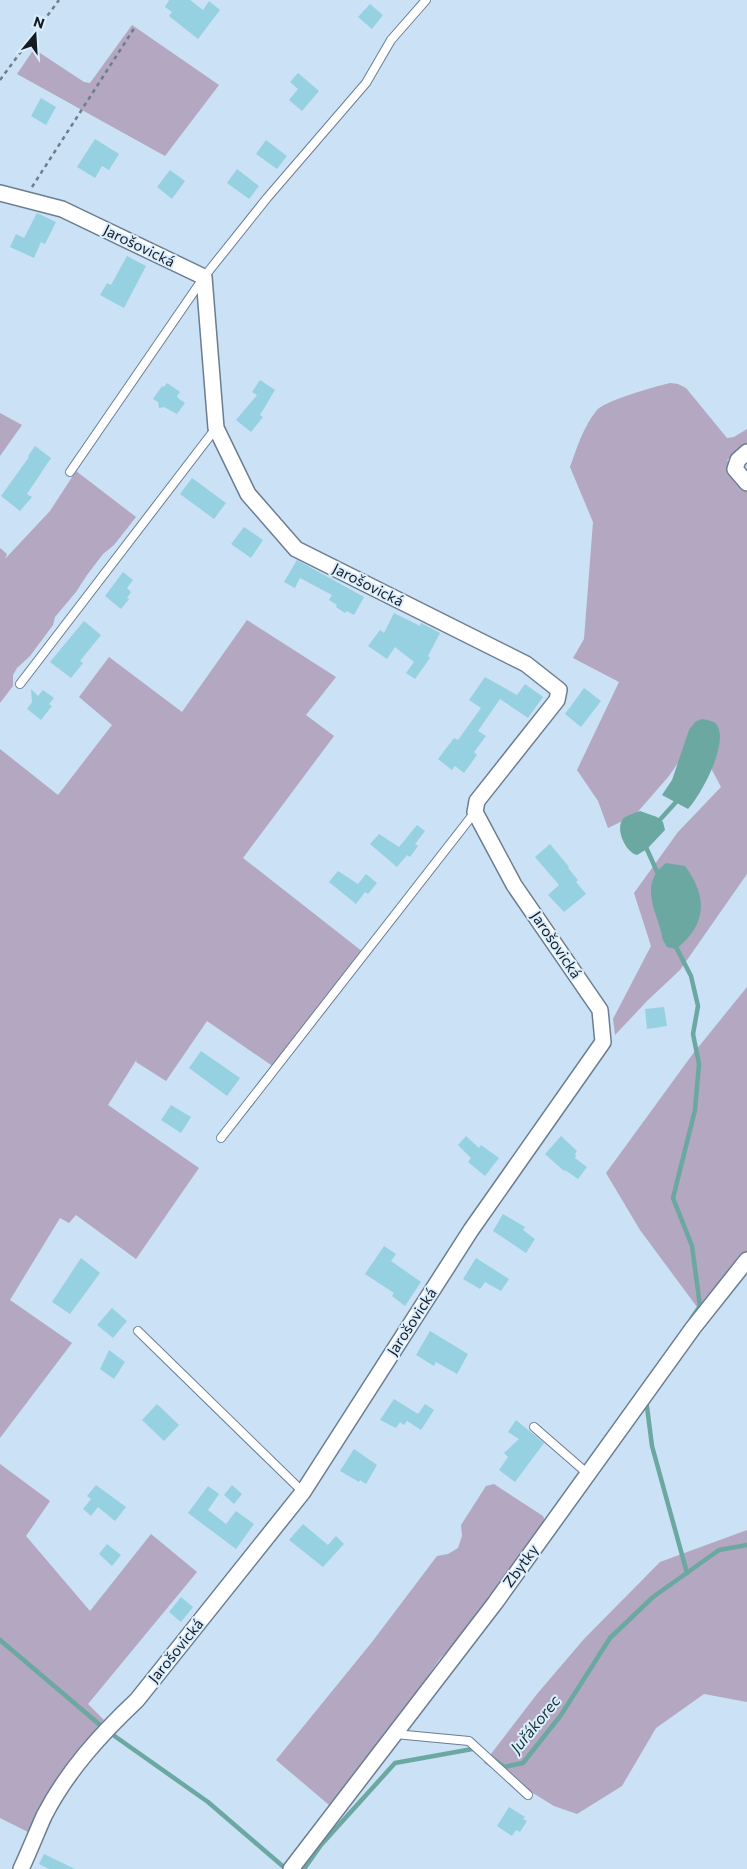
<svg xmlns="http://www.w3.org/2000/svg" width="747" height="1869" viewBox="0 0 747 1869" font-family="Commissioner,sans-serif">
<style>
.green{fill:#b3a7c1}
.water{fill:#6aa8a1}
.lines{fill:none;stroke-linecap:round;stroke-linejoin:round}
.stream{stroke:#6aa8a1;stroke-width:4.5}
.building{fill:#96d1e2}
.service-casing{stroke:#6b7e91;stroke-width:10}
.minor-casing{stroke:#6b7e91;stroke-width:18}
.path{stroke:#6e7d8a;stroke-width:2.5;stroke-dasharray:4 4;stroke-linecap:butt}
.service{stroke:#fff;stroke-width:8}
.minor{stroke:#fff;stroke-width:15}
.labels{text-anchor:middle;stroke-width:4;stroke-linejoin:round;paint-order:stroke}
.street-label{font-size:15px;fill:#141c23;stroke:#dceefe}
.water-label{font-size:16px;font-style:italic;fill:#143431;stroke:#dceefe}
</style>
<rect width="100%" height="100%" fill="#cbe1f5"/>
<!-- green -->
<g class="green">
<path d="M132,25L219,85L165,156L17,74L34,49L84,82L90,83Z"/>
<path d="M670,383L678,384L686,388L727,438L734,437L747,429V444L727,460L747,483V874L680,970L647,1001L615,1035L613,1019L651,946L634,893L678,832L721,787L695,738L669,776L635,815L608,828L598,801L577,770L619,682L573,658L584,639L593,522L570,467C577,448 583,427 597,410C604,401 657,386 670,383Z"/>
<path d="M0,413L22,425L0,456Z"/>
<path d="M76,471L136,517L114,545L103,554L87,575L76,592L55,617L53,625L30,656L17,668L13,675V686L0,703V548L7,554L5,559L50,511Z"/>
<path d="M247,620L336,677L306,715L334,736L243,858L363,952L274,1067L207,1021L166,1081L136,1062L137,1059L108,1105L199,1168L136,1259L76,1215L69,1223L60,1218L10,1300L72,1343L0,1438V749L58,795L112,725L79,697L109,657L182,712Z"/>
<path d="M747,987V1251L700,1311L640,1230L606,1173L692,1055Z"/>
<path d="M0,1464L50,1501L26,1536L90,1611L151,1534L197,1572L88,1704L104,1720L84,1743L28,1832L0,1818Z"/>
<path d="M494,1484L543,1516L545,1521L467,1630L439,1660L395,1723L329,1805L276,1760L372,1642L437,1556L448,1554L458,1548L462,1536L461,1525L486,1486Z"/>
<path d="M747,1530V1702L704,1694L656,1728L622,1786L577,1814L554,1806L484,1763L537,1694L584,1639L660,1562Z"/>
</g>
<!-- water -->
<g class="water">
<path d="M702,719C708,720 716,721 718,727C727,747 701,795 688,809L662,795L672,780L689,730L695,722Z"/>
<path d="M640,811L657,817L663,822L665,830L647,849L637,855C625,852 614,827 624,818C628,815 635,813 640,811Z"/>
<path d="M666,863L685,866C708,897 707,925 676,949L667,947L663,940C658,912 637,885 666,863Z"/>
</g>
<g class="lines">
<!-- stream -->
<g class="stream">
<path d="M657,823L676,802"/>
<path d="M645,845L659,876"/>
<path d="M675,945L691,976L698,1006L693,1034L699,1064L695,1110L673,1198L692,1246L700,1306L691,1319"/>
<path d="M646,1399L652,1446L687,1573"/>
<path d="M0,1640L106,1730L208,1802L286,1869"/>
<path d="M492,1758L504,1767L523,1763L561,1715L610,1638L653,1597L719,1550L747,1545"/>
<path d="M304,1869L321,1845L395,1763L478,1748"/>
</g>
</g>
<!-- building -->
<g class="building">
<path d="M169,0H190L203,10L209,1L220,10L198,39L169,16L172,12L165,7Z"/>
<path d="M370,4L383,15L372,29L358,17Z"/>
<path d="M298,73L319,91L302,111L289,100L298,89L290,82Z"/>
<path d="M41,98L56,107L46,125L31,116Z"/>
<path d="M95,139L119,154L109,170L102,166L95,178L77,167Z"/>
<path d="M266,140L287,156L277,169L256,154Z"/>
<path d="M237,169L259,186L249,199L227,183Z"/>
<path d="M170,170L185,181L172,199L157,187Z"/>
<path d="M37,213L56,222L45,244L41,242L34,258L10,247L16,234L24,238Z"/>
<path d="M127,256L146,266L124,308L100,295L107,283L111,285Z"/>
<path d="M260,380L275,390L260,415L263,417L251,432L236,420L257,395L252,392Z"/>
<path d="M167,383L180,392L177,396L178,398L185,403L177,414L164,407L159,408L158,402L153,399L162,386L164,387Z"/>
<path d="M35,446L51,458L27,494L32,497L20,511L1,496L29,457L28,456Z"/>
<path d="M192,478L226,503L214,519L180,494Z"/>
<path d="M244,527L263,540L251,558L231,544Z"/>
<path d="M297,560L364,597L354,615L347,611L345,613L336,607L337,605L329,600L332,595L300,578L295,588L284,582Z"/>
<path d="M123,572L133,580L127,588L131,592L127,598L129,599L121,609L105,596Z"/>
<path d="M394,613L420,626L421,623L440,633L428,656L430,658L415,679L406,673L414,662L395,647L387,659L368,646L380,630L384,633Z"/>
<path d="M84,621L101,635L80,661L83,663L71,678L50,662Z"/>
<path d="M485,677L517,695L525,684L543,697L528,718L500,699L478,731L486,736L474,752L477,755L464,773L455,766L452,770L438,759L454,738L458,740L481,708L469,700Z"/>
<path d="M584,688L601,701L581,727L565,714Z"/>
<path d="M31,689L38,696L43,690L54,698L49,704L52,706L41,720L27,709L32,702Z"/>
<path d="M417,825L425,831L415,844L418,846L410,857L407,855L397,867L370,844L379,834L399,847Z"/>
<path d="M550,844L569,867L568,868L578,880L576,882L586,894L564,912L548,895L559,885L535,857Z"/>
<path d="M338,871L358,884L366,874L377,883L368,894L365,892L356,904L329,882Z"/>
<path d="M664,1007L667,1026L647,1029L645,1009Z"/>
<path d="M201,1051L240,1078L227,1096L189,1068Z"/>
<path d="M171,1105L191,1117L181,1133L161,1120Z"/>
<path d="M466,1136L479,1148L481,1145L499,1158L485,1176L468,1162L471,1158L458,1145Z"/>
<path d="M561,1136L577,1151L575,1154L576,1156L575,1158L587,1167L578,1179L565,1170L564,1171L545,1154Z"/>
<path d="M503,1214L525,1227L523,1230L535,1239L526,1253L493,1231Z"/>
<path d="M384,1246L396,1254L391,1261L421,1282L405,1306L392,1296L394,1293L365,1274Z"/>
<path d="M81,1258L100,1273L70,1314L52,1302Z"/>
<path d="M476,1258L509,1279L501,1291L485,1282L480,1289L463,1279Z"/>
<path d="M112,1308L127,1321L113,1338L97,1325Z"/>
<path d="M430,1331L468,1354L457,1374L436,1362L434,1366L416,1355Z"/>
<path d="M109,1350L125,1362L114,1379L100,1369Z"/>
<path d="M394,1399L418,1414L425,1404L434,1410L421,1430L407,1421L404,1425L400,1422L396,1428L380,1420Z"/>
<path d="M157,1404L179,1425L164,1441L142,1420Z"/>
<path d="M516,1420L544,1443L515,1482L499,1470L508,1457L504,1453L519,1439L508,1432Z"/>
<path d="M354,1449L377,1465L366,1484L360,1480L359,1482L340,1471Z"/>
<path d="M96,1485L126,1507L115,1521L98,1507L91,1516L83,1509L91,1499L87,1496Z"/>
<path d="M232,1485L242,1494L234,1504L224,1495Z"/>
<path d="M208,1486L219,1494L208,1510L226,1524L236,1511L254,1524L236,1549L188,1513Z"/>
<path d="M303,1524L328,1545L336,1536L344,1544L323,1567L289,1540Z"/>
<path d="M107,1544L121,1555L112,1566L99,1554Z"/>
<path d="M181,1597L193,1607L181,1622L169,1612Z"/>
<path d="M509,1807L525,1817L523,1819L527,1821L520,1832L516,1830L512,1836L497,1826Z"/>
<path d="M44,1854L75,1869H49L39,1864Z"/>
</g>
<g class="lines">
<!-- service casing -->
<g class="service-casing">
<g id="service">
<path d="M70,472L204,277L267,198L366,83L391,40L426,0"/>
<path d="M20,684L216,428"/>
<path d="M221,1138L475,812"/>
<path d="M138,1331L303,1492"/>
<path d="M534,1427L588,1474"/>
<path d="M395,1734L469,1741L528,1795"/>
</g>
</g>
<!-- minor casing -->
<g class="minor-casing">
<g id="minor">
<path d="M0,193L62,209L204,277L216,428L248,494L296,549L526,664L559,690L557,700L477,801L475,812L514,885L600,1010L603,1042L471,1230L303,1492L137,1700C101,1734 67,1771 44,1816C36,1834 29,1852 21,1869"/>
<path d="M747,452L738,460L735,469L747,483"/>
<path d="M291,1869L495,1603L693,1328L747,1260"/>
</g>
</g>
<!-- path -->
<g class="path">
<path d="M0,80L59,0"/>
<path d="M32,187L135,27"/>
</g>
<!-- service -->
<use href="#service" class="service"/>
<!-- minor -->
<use href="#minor" class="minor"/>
</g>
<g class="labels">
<!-- street labels -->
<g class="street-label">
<text transform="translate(139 246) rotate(26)" y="5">Jarošovická</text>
<text transform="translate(368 585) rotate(27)" y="5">Jarošovická</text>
<text transform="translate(556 945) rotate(56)" y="5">Jarošovická</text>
<text transform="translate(412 1322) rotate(-57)" y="5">Jarošovická</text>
<text transform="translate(521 1566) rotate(-54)" y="5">Zbytky</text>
<text transform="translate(176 1651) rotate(-51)" y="5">Jarošovická</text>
</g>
<!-- water labels -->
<g class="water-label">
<text transform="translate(535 1724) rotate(-51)" y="6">Juřákorec</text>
</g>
</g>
<!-- north arrow -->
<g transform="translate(35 35) rotate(18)" stroke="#dceefe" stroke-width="4" paint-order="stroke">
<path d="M0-4L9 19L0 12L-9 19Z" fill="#141c23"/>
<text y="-8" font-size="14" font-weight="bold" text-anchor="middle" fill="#141c23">N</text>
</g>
</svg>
